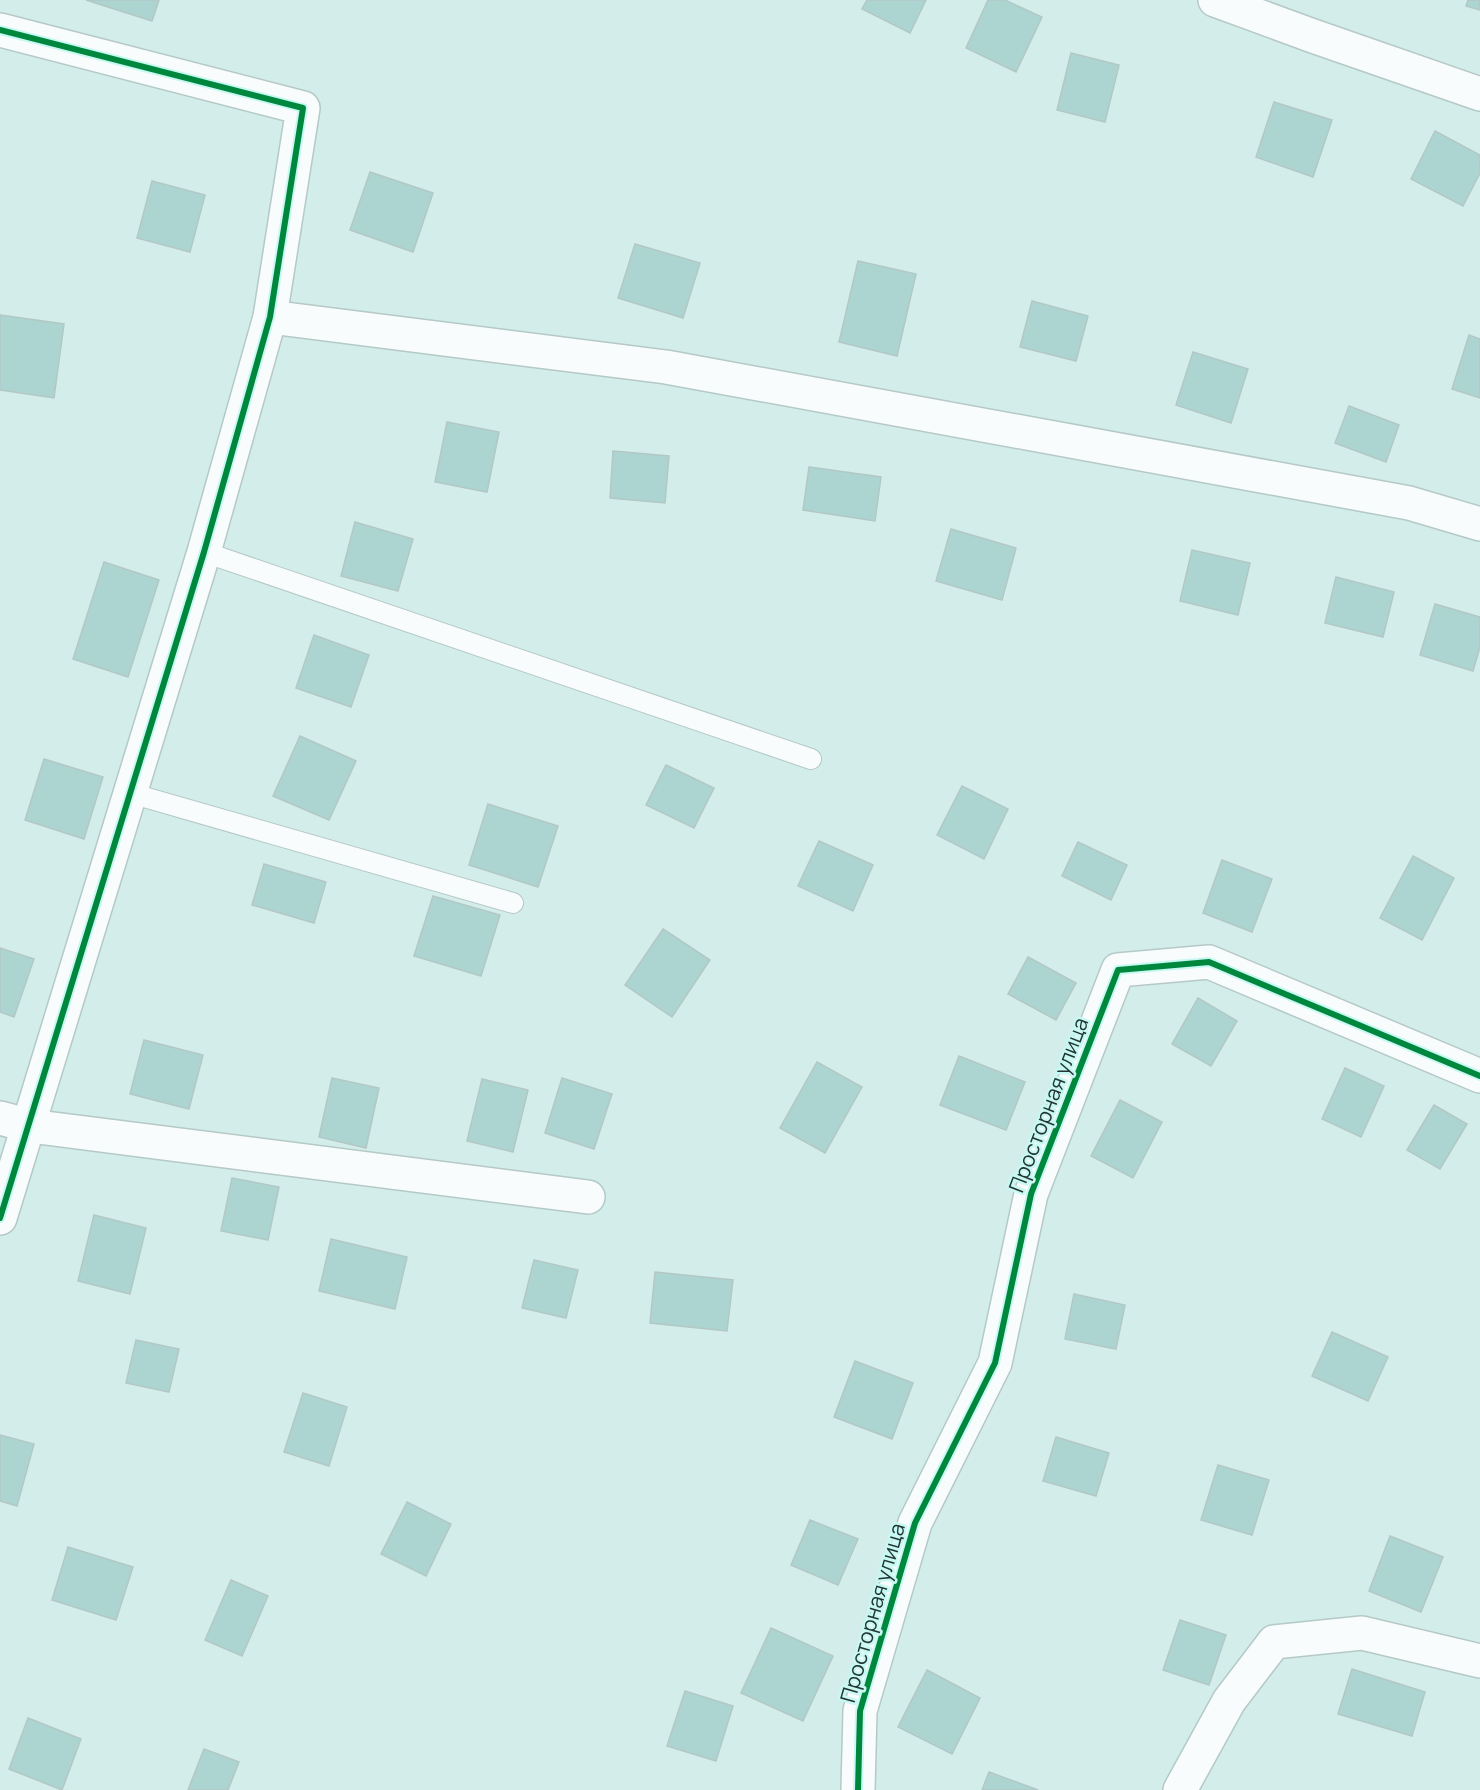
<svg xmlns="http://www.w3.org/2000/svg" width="1480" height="1790" viewBox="0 0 1480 1790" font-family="Manrope,sans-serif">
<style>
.building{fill:#acd5d1;stroke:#b3c8c5;stroke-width:1.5}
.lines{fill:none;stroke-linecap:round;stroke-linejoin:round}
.lane-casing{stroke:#b5c9c7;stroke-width:22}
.street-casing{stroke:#b5c9c7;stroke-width:36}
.lane{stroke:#f8fcfc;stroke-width:20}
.street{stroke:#f8fcfc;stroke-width:33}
.cycleway-casing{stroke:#c8f8f2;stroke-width:10}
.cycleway{stroke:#00873e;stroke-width:6}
.labels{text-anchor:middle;stroke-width:5;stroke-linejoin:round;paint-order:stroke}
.street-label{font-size:21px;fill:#233634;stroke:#c8f8f2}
</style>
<rect width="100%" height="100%" fill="#d3edea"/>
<!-- building -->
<g class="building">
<path d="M86,0H159L152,21Z"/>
<path d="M867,0H926L910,33L862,9Z"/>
<path d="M988,0H1005L1042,17L1016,72L966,48Z"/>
<path d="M1468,0H1480V10L1466,6Z"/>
<path d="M1071,53L1119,65L1105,122L1057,110Z"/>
<path d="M1274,102L1332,120L1313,177L1256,157Z"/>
<path d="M1435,131L1480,155V173L1463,206L1411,179Z"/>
<path d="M370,172L433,193L413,252L350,230Z"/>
<path d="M152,181L205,195L190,252L137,238Z"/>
<path d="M635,244L700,263L683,318L618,298Z"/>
<path d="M858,261L916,274L897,356L839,342Z"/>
<path d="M1032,301L1088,316L1076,361L1020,347Z"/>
<path d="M0,315L64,324L54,398L0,390Z"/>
<path d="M1469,335L1480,339V398L1452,389Z"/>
<path d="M1193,352L1248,369L1231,423L1176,405Z"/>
<path d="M1349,406L1399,425L1386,462L1335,443Z"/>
<path d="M447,422L499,432L487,492L435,482Z"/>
<path d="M613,451L669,456L665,503L610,498Z"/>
<path d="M809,467L881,477L875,521L803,510Z"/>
<path d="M355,522L413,539L398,591L341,576Z"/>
<path d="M951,529L1016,548L1002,600L936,581Z"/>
<path d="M1192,550L1250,563L1238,615L1180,601Z"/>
<path d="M104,562L159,580L128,677L73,659Z"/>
<path d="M1336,577L1394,592L1383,637L1325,623Z"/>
<path d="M1435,604L1480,617V647L1473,671L1420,655Z"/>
<path d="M314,635L369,655L351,707L296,688Z"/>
<path d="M300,736L356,761L329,820L273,796Z"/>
<path d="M44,759L103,777L84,839L25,820Z"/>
<path d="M666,765L714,788L694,828L646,805Z"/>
<path d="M962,786L1008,809L984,859L937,835Z"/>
<path d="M488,804L558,826L538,887L469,865Z"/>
<path d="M819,841L873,865L853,911L798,886Z"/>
<path d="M1078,842L1127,865L1111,900L1062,876Z"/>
<path d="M1413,856L1454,878L1422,940L1380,918Z"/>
<path d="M1222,860L1272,879L1252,932L1203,913Z"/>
<path d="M264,864L326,882L314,923L252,905Z"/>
<path d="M433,896L500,915L481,976L414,956Z"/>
<path d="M663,929L710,960L672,1017L625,985Z"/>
<path d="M0,948L34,959L14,1017L0,1012Z"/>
<path d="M1028,957L1076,983L1056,1020L1008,994Z"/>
<path d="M1198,998L1237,1021L1211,1066L1172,1044Z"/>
<path d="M144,1040L203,1055L189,1109L130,1094Z"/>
<path d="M959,1056L1025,1082L1006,1130L940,1105Z"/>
<path d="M817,1062L862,1087L825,1153L780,1128Z"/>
<path d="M1345,1068L1384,1086L1361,1137L1322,1119Z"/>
<path d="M332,1078L379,1088L366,1148L319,1137Z"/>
<path d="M562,1078L612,1094L594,1149L545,1133Z"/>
<path d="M482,1079L528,1090L513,1152L467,1141Z"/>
<path d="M1120,1100L1162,1122L1133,1178L1091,1156Z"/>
<path d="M1434,1105L1467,1124L1440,1169L1407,1150Z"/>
<path d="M232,1178L279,1187L268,1240L221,1231Z"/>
<path d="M94,1215L146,1228L130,1294L78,1281Z"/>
<path d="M331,1239L407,1257L395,1309L319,1291Z"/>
<path d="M534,1260L578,1270L566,1318L522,1308Z"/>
<path d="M655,1272L733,1280L727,1331L650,1323Z"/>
<path d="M1074,1294L1125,1305L1116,1349L1065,1339Z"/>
<path d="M1332,1332L1388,1357L1368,1401L1312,1376Z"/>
<path d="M136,1340L179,1349L169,1392L126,1383Z"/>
<path d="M855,1361L913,1383L892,1439L834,1417Z"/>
<path d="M303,1393L347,1407L329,1466L284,1452Z"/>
<path d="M0,1435L34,1444L17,1506L0,1501Z"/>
<path d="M1056,1437L1109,1453L1096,1496L1043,1481Z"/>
<path d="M1218,1465L1269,1480L1252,1535L1201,1520Z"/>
<path d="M407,1502L451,1524L426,1576L381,1554Z"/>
<path d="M810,1520L858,1539L838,1585L791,1565Z"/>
<path d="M1390,1536L1443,1557L1421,1612L1369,1591Z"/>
<path d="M68,1547L133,1567L116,1620L52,1600Z"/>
<path d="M231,1580L268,1596L242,1656L205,1640Z"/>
<path d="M1180,1620L1226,1635L1209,1685L1163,1670Z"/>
<path d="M771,1628L833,1656L803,1721L741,1693Z"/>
<path d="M1352,1669L1425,1692L1412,1736L1338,1714Z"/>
<path d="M927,1670L980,1698L952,1754L898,1727Z"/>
<path d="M685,1691L733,1706L716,1761L667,1746Z"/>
<path d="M28,1718L81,1739L62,1790L9,1769Z"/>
<path d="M204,1749L239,1762L228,1790H188Z"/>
<path d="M989,1772L1038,1790H982Z"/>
</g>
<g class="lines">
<!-- lane casing -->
<g class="lane-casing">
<g id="lane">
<path d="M204,552L811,759"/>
<path d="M130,793L513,903"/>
</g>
</g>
<!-- street casing -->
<g class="street-casing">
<g id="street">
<path d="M1215,0L1313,36L1480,94"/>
<path d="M0,30L303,108L270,317L204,552L0,1218"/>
<path d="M270,317L666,367L1409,503L1480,524"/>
<path d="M0,1118L30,1126L588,1197"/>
<path d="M858,1790L860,1711L915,1523L995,1363L1031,1194L1118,970L1209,962L1480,1076"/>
<path d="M1180,1790L1229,1701L1274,1642L1362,1633L1480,1661"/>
</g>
</g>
<!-- lane -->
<use href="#lane" class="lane"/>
<!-- street -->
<use href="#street" class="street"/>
<!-- cycleway casing -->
<g class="cycleway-casing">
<g id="cycleway">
<path d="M0,30L303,108L270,317L204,552L0,1218"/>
<path d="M858,1790L860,1711L915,1523L995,1363L1031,1194L1118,970L1209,962L1480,1076"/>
</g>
</g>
<!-- cycleway -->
<use href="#cycleway" class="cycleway"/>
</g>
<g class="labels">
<!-- street labels -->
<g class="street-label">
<text transform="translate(1049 1105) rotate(-69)" y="7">Просторная улица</text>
<text transform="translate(873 1613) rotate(-74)" y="7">Просторная улица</text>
</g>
</g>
</svg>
